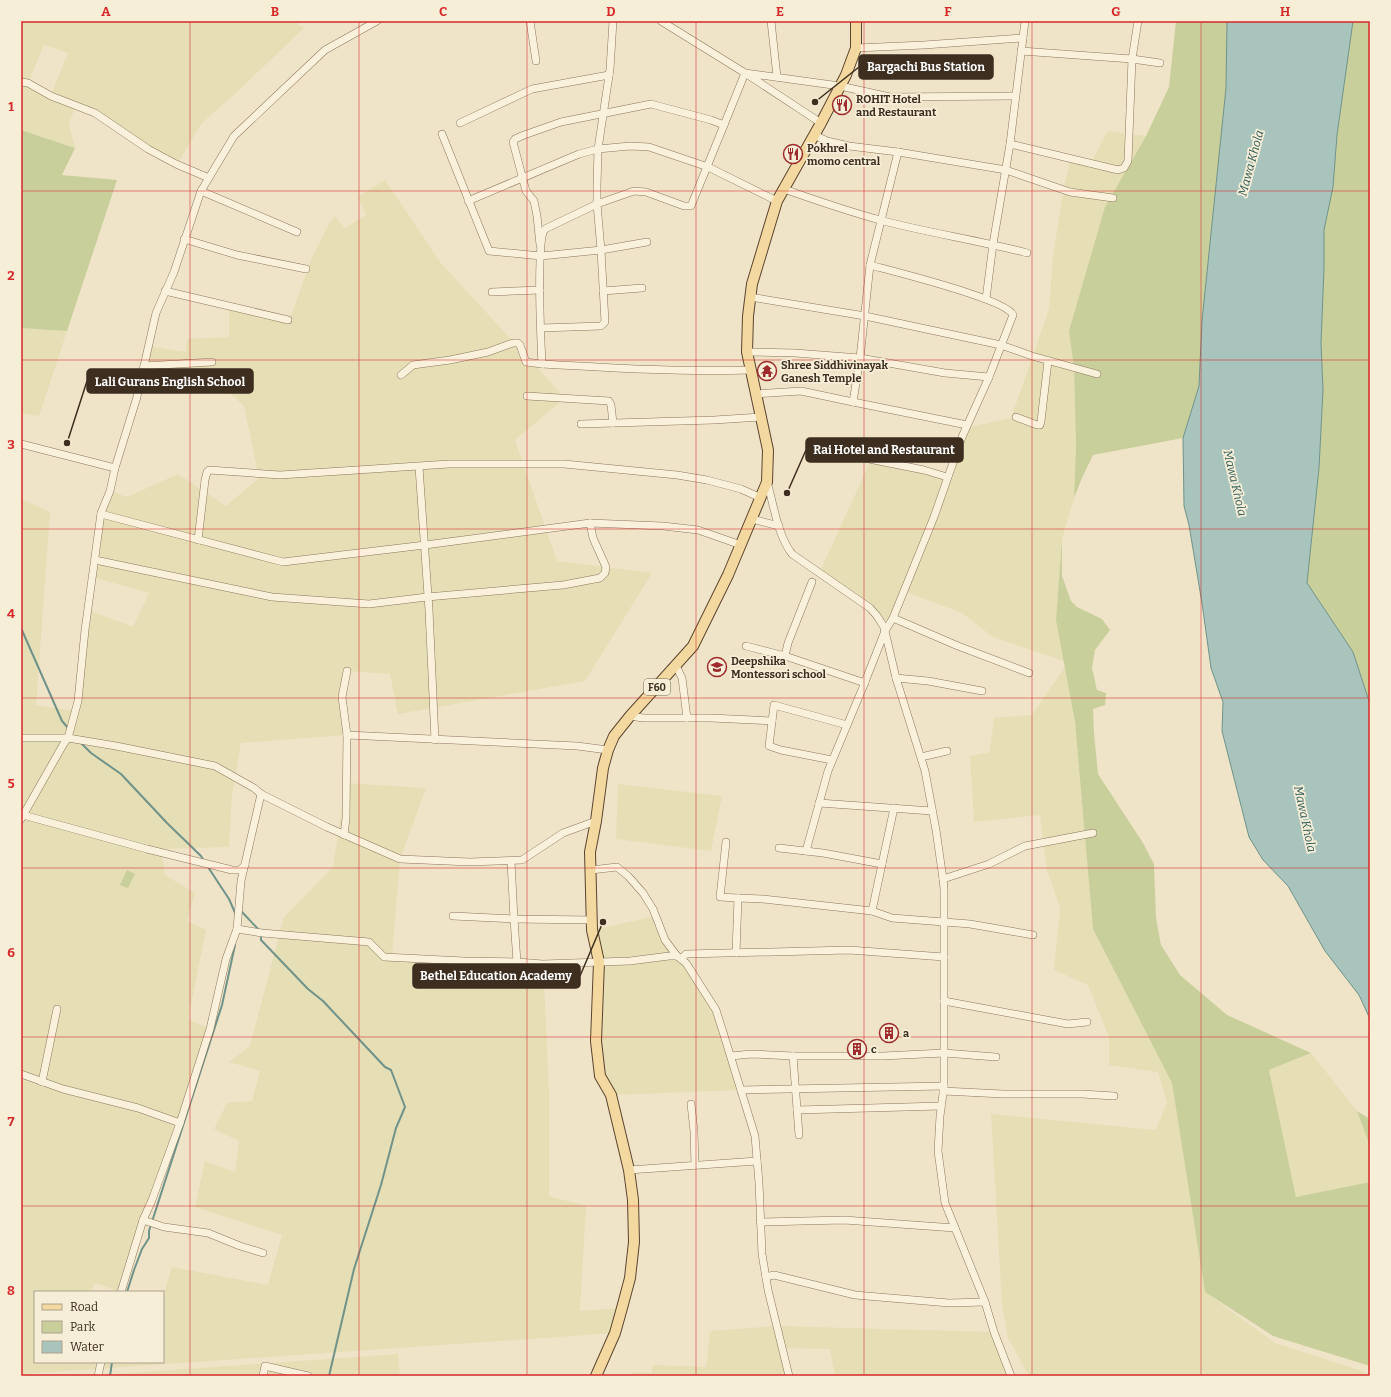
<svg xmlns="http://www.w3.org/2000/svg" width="1391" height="1397" viewBox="0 0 1391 1397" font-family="Bitter,serif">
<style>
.farmland{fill:#e6deb5;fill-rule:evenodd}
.green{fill:#c9cf9b}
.water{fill:#a9c4bc;stroke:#6f938a}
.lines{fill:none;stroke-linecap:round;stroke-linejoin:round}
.stream{stroke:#6f938a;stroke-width:2}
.street-casing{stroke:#8d765c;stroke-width:8}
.primary-casing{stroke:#5b4430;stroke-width:12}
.street{stroke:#faf1dc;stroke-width:7}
.primary{stroke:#f3d9a0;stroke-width:10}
.grid{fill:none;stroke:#d62828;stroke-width:1;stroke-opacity:0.55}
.labels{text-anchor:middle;stroke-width:3.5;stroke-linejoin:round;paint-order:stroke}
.shield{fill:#f7eed8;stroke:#756857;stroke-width:1}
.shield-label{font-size:10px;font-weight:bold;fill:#3d2e20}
.poi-label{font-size:11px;font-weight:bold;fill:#3d2e20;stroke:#f7eed8;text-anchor:start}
.water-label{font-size:12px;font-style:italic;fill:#2f5d5a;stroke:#f7eed8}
.leader{fill:none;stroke:#3d2e20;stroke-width:1.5}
.callout-dot{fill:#3d2e20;stroke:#f7eed8;stroke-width:1.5}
.callout{fill:#3d2e20;stroke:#3d2e20;stroke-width:1.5}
.callout-label{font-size:12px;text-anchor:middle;font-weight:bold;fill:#fff}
.neatline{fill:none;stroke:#d62828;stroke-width:1.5}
.grid-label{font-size:13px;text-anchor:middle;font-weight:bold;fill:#d62828}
</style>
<rect width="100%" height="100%" fill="#f0e4c8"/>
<!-- farmland -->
<g class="farmland">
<path d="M21,21H303L297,24L304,28L238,91L201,124L178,163L76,105L69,124L75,148L21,130ZM44,45L68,53L51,95L28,83Z"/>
<path d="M1107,131L1146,136L1105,207L1074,367L1076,445L1074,498L1062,539L1056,620L1064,661L993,637L962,613L906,592L894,619L877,620L866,609L818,576L870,462L950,480L970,427L1011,418L1049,309L1053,257L1063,192L1070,162L1090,165Z"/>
<path d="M385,180L440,262L565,398L515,440L557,561L652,573L585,681L398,714L390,674L347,671L342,697L347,735L241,743L232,795L229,847L161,849L165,875L195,893L187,921L206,930L188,1019L210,1029L120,1292L96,1283L89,1292H35V1362H163V1296L172,1267L268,1285L282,1235L195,1207L205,1161L235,1172L239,1141L214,1129L227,1103L252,1101L260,1071L229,1062L250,1046L284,917L333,867L346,783L426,788L400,859L392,957L543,964L549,1090V1196L586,1206L580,1311L622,1308L615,1333L21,1374V499L50,512L36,705L74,711L88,610L133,627L149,593L92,577L101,513L110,491L127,497L178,474L226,506L259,478L244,406L214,379L140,385L149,346L186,352L187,339L229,337V305L288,319L292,313L313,255L330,222L335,216L345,228L366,215L358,197Z"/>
<path d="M21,328L67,331L39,416L21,413Z"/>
<path d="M1065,667L1075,722L1093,929L1172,1083L1205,1292L1275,1343L1365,1372V1376H1029L1008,1338L1002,1305L991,1114L1156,1130L1167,1102L1158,1072L1109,1065V1037L1088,985L1054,970L1060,907L1047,871L1040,815L974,822L970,756L990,752L994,718L1032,715Z"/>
<path d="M618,784L722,796L711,851L616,839Z"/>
<path d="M656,916L665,940L709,999L741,1090L611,1095L600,1076L599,962L592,930Z"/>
<path d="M1311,1053L1357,1111L1370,1146V1182L1296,1197L1269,1070Z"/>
<path d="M777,1326L994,1332L1011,1376H830H835L830,1349L783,1348L789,1376H631L632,1372L652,1373L653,1365L706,1367L710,1331Z"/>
<path d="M398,1354L400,1376H115V1374Z"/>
</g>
<!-- green -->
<g class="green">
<path d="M1176,21H1227L1226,88L1202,321L1199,386L1183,438L1093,455L1082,478L1074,498L1076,445L1074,367L1069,331L1105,207L1146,136L1169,87Z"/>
<path d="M1353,21H1370V704L1307,583L1319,468L1323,390L1321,343L1324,268V230L1333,187L1337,135Z"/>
<path d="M21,130L75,148L62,175L117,180L67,331L21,328Z"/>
<path d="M1062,539V576L1071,601L1077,607L1102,619L1110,630L1095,650L1092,668L1097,690L1106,693L1105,705L1093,709L1094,733L1098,774L1143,843L1154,864L1156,918L1161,945L1180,975L1227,1015L1311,1053L1269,1070L1296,1197L1370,1182V1366L1273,1336L1205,1292L1172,1083L1093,929L1075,722L1056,620Z"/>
<path d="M127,870L135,874L128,888L120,885Z"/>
<path d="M1357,1111L1370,1119V1146Z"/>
</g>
<!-- water -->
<path class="water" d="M1227,21H1353L1337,135L1333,187L1324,230V268L1321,343L1323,390L1319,468L1307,583L1353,652L1370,704V1019L1359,995L1325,951L1288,886L1263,860L1249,837L1222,731L1223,702L1211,668L1202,603L1189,525L1184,506L1183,438L1199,386L1202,321L1226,88Z"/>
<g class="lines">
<!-- stream -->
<g class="stream">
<path d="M21,628L62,721L69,729"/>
<path d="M81,743L91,753L121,774L167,823L201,856L204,861"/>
<path d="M208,867L229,899L236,915"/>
<path d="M241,911L259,930"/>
<path d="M261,935V940L308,989L323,1001L385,1067L391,1070L405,1107L396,1128L381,1185L354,1269L329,1376"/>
<path d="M127,1292L134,1270L142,1249L149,1238V1231L222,1005L235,945"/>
<path d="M110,1376L112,1362"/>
</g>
<!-- street casing -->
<g class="street-casing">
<g id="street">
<path d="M530,21L536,61"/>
<path d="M661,21L745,73L821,123"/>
<path d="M771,21L777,77"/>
<path d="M856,48L924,45L1023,38"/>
<path d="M1021,51L1132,59L1138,21"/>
<path d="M21,82L28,83L51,96L95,113L148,149L176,164L209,178"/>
<path d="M460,123L532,89L609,75"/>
<path d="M724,125L691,206H684L646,192L634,191L597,204L545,229C536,239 541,344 542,364C611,368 680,372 750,370"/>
<path d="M442,134L489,251L541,256L601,250L647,242"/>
<path d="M814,135L827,141L849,146L898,152L1006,170L1070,192L1113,198"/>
<path d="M1010,144L1118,170L1124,168L1128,161L1132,59L1160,63"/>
<path d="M784,189C815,200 847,211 880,220C928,233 978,240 1027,253"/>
<path d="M201,191L297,232"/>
<path d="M468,201L579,154L598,149L630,146L649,147L708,167L777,201"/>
<path d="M184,239L237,255L306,269"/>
<path d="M540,245L537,216L534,201L526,191L513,142L515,139L524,135L561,122L651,104L711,120L724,125L745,73L840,86L890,97L1015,96"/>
<path d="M870,265C892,271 1006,299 1013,315L989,377L962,437L934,517L893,618"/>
<path d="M165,291L288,320"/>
<path d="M603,291L642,288"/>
<path d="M492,292L540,290"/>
<path d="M750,297L865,316L1001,345L1032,356L1097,374"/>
<path d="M986,299L993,244L1010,144L1025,21"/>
<path d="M541,328L601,326L605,322L601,250L597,204V186L598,149L610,69L613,21"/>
<path d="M747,352L795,353L860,358L870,265L898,152"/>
<path d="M144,366L212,362"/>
<path d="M401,375L413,365L450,360L488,352L513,343H518L520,345L526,362L542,364"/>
<path d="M756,394L801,391L853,402"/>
<path d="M527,396L609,401L611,405L613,423"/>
<path d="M1016,417L1037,425H1040L1041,421L1048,361"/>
<path d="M581,424L714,420L761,417"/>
<path d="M967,425L853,402L860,358L945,373L989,377"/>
<path d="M21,444L115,468"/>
<path d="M819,449L924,470L947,477"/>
<path d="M419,467L429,610L435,740"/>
<path d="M767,482C774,505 777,534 792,554L870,608L877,616L884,627L896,678L925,771L936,830L943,879L944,889V1086L940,1116L938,1151L945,1203L985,1302L994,1332L1011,1376"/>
<path d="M101,514L283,562L425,545L590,523L663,526L698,530L741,545"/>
<path d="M752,519L779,526"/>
<path d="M198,540L205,480L207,472L209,470L280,475L449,464H564L677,475L707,480L741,489L761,498"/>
<path d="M95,560L272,597L369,604L427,597L563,585L600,578L605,573L606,567L593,538L590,523"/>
<path d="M812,582L788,643L785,656L865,683"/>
<path d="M746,646L785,656"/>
<path d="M676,666L682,678L687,718"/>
<path d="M896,678L928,681L982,691"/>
<path d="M630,716L643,718H711L772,721"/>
<path d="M347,735L577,746L608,750"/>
<path d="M21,738H68L116,746L215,766L254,788L261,794L327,827L400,859L470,862L522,860L563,833L596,821"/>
<path d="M921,757L947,751"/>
<path d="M832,760L781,750L769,746L774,705L847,725"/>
<path d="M819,803L932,811"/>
<path d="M23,815L147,849L232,870H240L245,865"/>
<path d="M21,819L63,745L68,738L78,701L85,630L101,513L110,491L115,468L137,397L141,374L144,366L156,313L174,272L201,191L234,136L325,50L377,21"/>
<path d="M344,835L346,818L347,735L342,697L347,671"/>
<path d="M726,842L720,897L738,898"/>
<path d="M806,851L828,771L863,687L885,631L893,618L958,646L1029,673"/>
<path d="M511,861L514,919L517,962"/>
<path d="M882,864L894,808"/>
<path d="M591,870L617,867L628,876L643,893L653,909L665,940L677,956"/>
<path d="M943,879L989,864L1025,846L1093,833"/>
<path d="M872,911L892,918L970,924L1033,935"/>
<path d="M453,916L514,919L592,920"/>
<path d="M237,929L262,933L369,942L384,957L464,961L517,962L543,964L630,961L669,956H677L686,963L716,1010L723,1032L755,1136L759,1183L762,1254L768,1290L789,1376"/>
<path d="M736,953L738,898L763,899L872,911L882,864L823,853L779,848"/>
<path d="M681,959L686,954L849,950L944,957"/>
<path d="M944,1001L1068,1024L1087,1022"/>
<path d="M731,1056L751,1054L793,1056H883L944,1053L996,1057"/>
<path d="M793,1056L799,1135"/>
<path d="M21,1074L63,1089L138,1108L180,1123"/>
<path d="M42,1082L57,1009"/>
<path d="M741,1090L944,1086"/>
<path d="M943,1091L1003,1094H1082L1114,1096"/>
<path d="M691,1104L694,1131L695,1165"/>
<path d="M797,1110L941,1106"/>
<path d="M629,1170L757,1161"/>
<path d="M143,1220L164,1227L208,1233L240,1246L263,1253"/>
<path d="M760,1222L844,1220L955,1228"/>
<path d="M766,1277L774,1275L855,1295L949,1303L985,1302"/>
<path d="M121,1292L143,1220L152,1200L180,1123L210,1029L226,959L237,929L241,881L261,794"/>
<path d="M98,1376L101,1362"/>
<path d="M263,1376L265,1366L308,1376"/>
</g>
</g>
<!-- primary casing -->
<g class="primary-casing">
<path id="primary" d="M596,1376L615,1333L622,1308L630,1278L634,1242L633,1200L629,1170L611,1095L600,1076L596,1041L599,962L592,930L590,852L596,821L603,768L608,750L614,736L630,716L693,646L728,575L767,482L768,450L747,352L748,316L752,284L777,201L821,123L846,75L856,48V21"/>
</g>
<!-- street -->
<use href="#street" class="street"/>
<!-- primary -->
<use href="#primary" class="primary"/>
</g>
<!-- grid -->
<path class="grid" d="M190,21V1376M359,21V1376M527,21V1376M696,21V1376M864,21V1376M1032,21V1376M1201,21V1376M21,191H1370M21,360H1370M21,529H1370M21,698H1370M21,868H1370M21,1037H1370M21,1206H1370"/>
<!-- icons -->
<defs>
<g id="restaurant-ring" transform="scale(1)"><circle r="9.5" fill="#f7eed8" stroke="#9e2a2b" stroke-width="1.5"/><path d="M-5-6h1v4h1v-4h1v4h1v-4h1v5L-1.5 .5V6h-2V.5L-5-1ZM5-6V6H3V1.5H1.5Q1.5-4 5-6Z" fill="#9e2a2b"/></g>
<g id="temple-ring" transform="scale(1)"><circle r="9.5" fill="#f7eed8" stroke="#9e2a2b" stroke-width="1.5"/><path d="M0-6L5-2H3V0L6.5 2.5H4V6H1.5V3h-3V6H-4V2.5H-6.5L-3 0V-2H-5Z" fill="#9e2a2b"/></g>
<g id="school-ring" transform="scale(1)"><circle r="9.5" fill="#f7eed8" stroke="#9e2a2b" stroke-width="1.5"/><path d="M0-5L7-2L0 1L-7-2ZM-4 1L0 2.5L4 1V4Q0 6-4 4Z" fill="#9e2a2b"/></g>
<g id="building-ring" transform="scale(1)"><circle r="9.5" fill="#f7eed8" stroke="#9e2a2b" stroke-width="1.5"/><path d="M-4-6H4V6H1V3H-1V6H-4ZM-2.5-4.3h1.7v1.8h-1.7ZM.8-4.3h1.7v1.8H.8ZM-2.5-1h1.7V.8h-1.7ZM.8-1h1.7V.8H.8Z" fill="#9e2a2b"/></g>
</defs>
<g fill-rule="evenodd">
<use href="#restaurant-ring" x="842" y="105"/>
<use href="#restaurant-ring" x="793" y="154"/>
<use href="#temple-ring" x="767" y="371"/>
<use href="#school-ring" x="717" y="667"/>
<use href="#building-ring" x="889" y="1033"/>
<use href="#building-ring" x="857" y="1049"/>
</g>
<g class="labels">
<!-- shield labels -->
<rect class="shield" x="644" y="679" width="26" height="16" rx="3"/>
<g class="shield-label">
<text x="657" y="691">F60</text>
</g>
<!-- poi labels -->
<g class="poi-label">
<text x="856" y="103">ROHIT Hotel<tspan x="856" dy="13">and Restaurant</tspan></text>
<text x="807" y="152">Pokhrel<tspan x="807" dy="13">momo central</tspan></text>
<text x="781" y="369">Shree Siddhivinayak<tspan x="781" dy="13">Ganesh Temple</tspan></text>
<text x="731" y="665">Deepshika<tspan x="731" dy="13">Montessori school</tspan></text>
<text x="903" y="1037">a</text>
<text x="871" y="1053">c</text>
</g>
<!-- water labels -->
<g class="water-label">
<text transform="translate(1251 163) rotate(-75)" y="4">Mawa Khola</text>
<text transform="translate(1235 483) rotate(77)" y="4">Mawa Khola</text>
<text transform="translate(1305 819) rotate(78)" y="4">Mawa Khola</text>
</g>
</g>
<!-- callouts -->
<path class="leader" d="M815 102L859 67M67 443L87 381M787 493L806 450M603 922L580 976"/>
<g class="callout-dot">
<circle cx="815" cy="102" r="4"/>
<circle cx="67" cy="443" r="4"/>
<circle cx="787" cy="493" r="4"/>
<circle cx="603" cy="922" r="4"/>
</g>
<g class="callout">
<rect x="859" y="55" width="134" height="24" rx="4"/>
<rect x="87" y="369" width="166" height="24" rx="4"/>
<rect x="806" y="438" width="157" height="24" rx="4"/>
<rect x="413" y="964" width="167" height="24" rx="4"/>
</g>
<g class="callout-label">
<text x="926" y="71">Bargachi Bus Station</text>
<text x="170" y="386">Lali Gurans English School</text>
<text x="884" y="454">Rai Hotel and Restaurant</text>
<text x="496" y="980">Bethel Education Academy</text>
</g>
<!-- border -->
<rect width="1391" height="1397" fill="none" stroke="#f7eed8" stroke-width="44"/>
<!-- legend -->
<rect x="34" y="1291" width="130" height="72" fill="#f7eed8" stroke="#ada18e"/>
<rect x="42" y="1304" width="20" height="6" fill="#f3d9a0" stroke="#ada18e"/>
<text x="70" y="1311" font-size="12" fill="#3d2e20">Road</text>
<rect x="42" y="1321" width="20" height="12" fill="#c9cf9b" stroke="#ada18e"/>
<text x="70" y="1331" font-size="12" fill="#3d2e20">Park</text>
<rect x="42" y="1341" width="20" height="12" fill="#a9c4bc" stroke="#ada18e"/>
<text x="70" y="1351" font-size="12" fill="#3d2e20">Water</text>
<rect x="22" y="22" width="1347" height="1353" class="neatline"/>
<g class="grid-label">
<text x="106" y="16">A</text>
<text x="275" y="16">B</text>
<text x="443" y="16">C</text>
<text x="611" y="16">D</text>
<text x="780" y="16">E</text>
<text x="948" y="16">F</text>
<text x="1116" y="16">G</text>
<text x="1285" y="16">H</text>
<text x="11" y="111">1</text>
<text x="11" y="280">2</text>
<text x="11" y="449">3</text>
<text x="11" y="618">4</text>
<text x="11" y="788">5</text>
<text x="11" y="957">6</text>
<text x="11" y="1126">7</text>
<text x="11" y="1295">8</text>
</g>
</svg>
